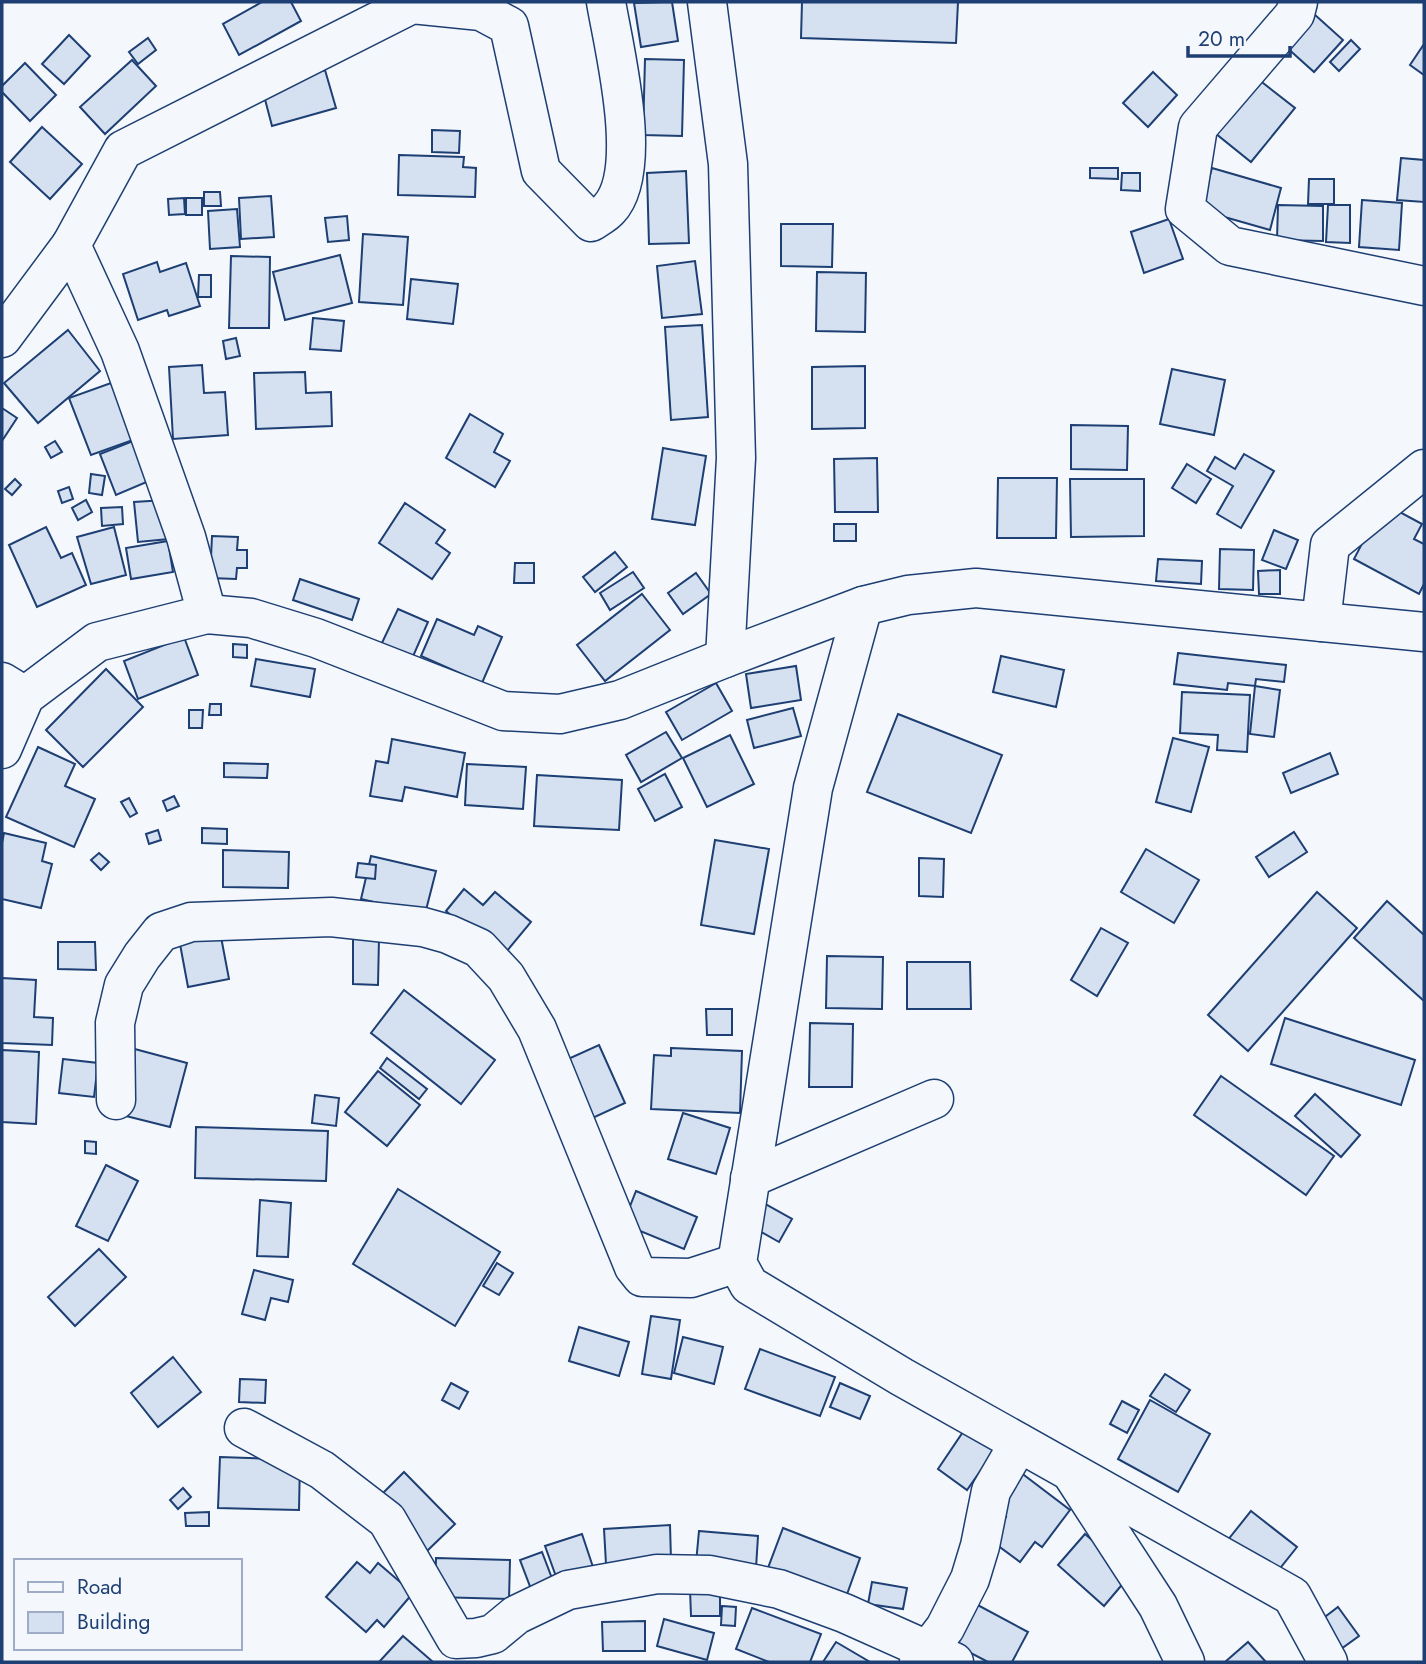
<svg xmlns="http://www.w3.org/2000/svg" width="1426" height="1664" viewBox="0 0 1426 1664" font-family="Jost,sans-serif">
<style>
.building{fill:#d5e0f0;stroke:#1d3f73;stroke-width:2}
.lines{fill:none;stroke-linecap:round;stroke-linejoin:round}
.minor-casing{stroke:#1d3f73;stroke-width:41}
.highway-casing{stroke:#1d3f73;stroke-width:41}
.minor{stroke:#f4f7fb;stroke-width:38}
.highway{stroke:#f4f7fb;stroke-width:38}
</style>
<rect width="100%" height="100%" fill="#f4f7fb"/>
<!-- building -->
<g class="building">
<path d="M262,2H291L301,21L239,55L223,24Z"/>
<path d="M672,2L678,41L641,47L634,3Z"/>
<path d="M802,2H958L956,43L801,38Z"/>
<path d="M1304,5L1343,40L1314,72L1275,37Z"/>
<path d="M69,35L90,56L64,84L42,64Z"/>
<path d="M148,38L156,50L138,64L129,52Z"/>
<path d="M1351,40L1360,49L1339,71L1330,62Z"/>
<path d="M1424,44V75L1410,65Z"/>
<path d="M645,59L684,60L682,136L643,135Z"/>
<path d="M132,60L156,86L105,134L80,107Z"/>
<path d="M25,63L56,95L30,121L2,92V86Z"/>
<path d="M325,70L336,108L272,126L262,88Z"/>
<path d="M1153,72L1177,95L1148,127L1123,103Z"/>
<path d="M1258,79L1295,108L1251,162L1215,133Z"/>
<path d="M42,127L82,164L50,199L10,162Z"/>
<path d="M432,130L460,131L459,153L432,152Z"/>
<path d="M399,155L464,157L463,167L476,168L475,197L398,195Z"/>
<path d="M1401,158L1424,160V202L1397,200Z"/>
<path d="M1090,168H1118V179L1090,178Z"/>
<path d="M1212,168L1281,188L1270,230L1200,210Z"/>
<path d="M686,171L689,243L649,244L647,173Z"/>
<path d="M1122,173H1140V191L1121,190Z"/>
<path d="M1309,179H1334V204H1308Z"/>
<path d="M204,192H220L221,206H204Z"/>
<path d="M271,196L274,237L241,239L239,198Z"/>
<path d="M184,198L185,214L169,215L168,199Z"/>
<rect x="186" y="198" width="16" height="17"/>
<path d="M1362,200L1402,203L1399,250L1359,247Z"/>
<path d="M1278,205L1323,206V241L1277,240Z"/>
<path d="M1328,205H1350V243L1326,242Z"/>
<path d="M237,209L240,247L210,249L208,211Z"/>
<path d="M347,216L349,240L328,242L325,218Z"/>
<path d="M1169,219L1183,259L1144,273L1131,232Z"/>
<path d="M781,224H833L832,267L781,266Z"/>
<path d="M363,234L408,237L403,305L359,302Z"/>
<path d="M340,255L352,303L285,320L273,272Z"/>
<path d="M231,256L270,257L269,328H229Z"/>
<path d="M695,261L702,314L662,318L657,266Z"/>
<path d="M157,262L160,272L186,263L200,306L169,316L167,310L138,320L123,274Z"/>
<path d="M817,272L866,273L865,332L816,331Z"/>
<path d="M199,275H211V297H198Z"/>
<path d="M411,279L458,284L453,324L407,319Z"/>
<path d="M313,318L344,321L341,351L310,349Z"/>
<path d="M702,325L708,417L671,420L665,327Z"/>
<path d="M68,330L100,371L38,423L4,383Z"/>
<path d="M236,338L240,356L226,359L223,341Z"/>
<path d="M202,365L204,393L225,392L228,435L173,439L169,367Z"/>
<path d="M865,366V428L812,429V367Z"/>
<path d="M1172,369L1225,380L1214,435L1160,424Z"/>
<path d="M305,372L306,393L331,392L332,426L256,429L254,373Z"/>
<path d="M111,383L133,440L91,455L69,398Z"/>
<path d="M2,408L17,418L2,441Z"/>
<path d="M470,414L503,434L494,452L510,461L495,487L446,458Z"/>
<path d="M1071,425L1128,426L1127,470L1071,469Z"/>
<path d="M55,441L62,452L51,458L45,447Z"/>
<path d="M133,441L149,481L116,495L100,454Z"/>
<path d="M663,448L706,456L695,525L652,519Z"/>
<path d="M1244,454L1274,471L1241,528L1217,514L1233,486L1207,471L1215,457L1235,469Z"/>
<path d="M877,458L878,512H835L834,459Z"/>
<path d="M1187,464L1211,479L1196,503L1172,488Z"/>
<path d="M91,474L105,476L102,495L89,493Z"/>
<path d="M998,478H1057L1056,538H997Z"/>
<path d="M15,479L21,485L12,495L5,489Z"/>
<path d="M1070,479H1144V536L1071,537Z"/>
<path d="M69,487L73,499L62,503L58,491Z"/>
<path d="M86,500L92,512L78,520L72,508Z"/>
<path d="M165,500L169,539L138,542L134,502Z"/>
<path d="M405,503L445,530L436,543L450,553L432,579L379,543Z"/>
<path d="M1383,503L1422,524L1414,539L1424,544V584L1419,594L1354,559Z"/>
<path d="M122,507L123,524L102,526L101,508Z"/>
<rect x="834" y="524" width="22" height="17"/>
<path d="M46,527L61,558L72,553L86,585L37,607L9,545Z"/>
<path d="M114,527L126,575L91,584L77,537Z"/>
<path d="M1274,530L1298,540L1286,569L1262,560Z"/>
<path d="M212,536L238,537L237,550H247V568H237L236,579L210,578Z"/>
<path d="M168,541L173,572L131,579L126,548Z"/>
<path d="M1220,549L1254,550L1253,590L1219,589Z"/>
<path d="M615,552L627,567L595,592L583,577Z"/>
<path d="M1158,559L1202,561L1201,584L1156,581Z"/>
<path d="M515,563H534V583H514Z"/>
<path d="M1280,570V594H1259L1258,571Z"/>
<path d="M633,572L644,588L610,610L600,593Z"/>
<path d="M696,573L711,594L683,614L668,593Z"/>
<path d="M300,579L359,599L352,620L293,600Z"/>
<path d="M642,594L670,630L605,681L577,645Z"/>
<path d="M398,609L428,622L411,661L380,647Z"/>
<path d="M437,619L474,635L478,626L502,637L482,683L421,656Z"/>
<path d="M184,637L198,675L138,699L124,661Z"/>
<path d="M233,644L247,645V658L233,657Z"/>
<path d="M1178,653L1286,665L1284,682L1256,679L1255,686L1228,683L1227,690L1174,684Z"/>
<path d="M1001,656L1064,670L1056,707L993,692Z"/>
<path d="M256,659L315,669L310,697L251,686Z"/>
<path d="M796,666L801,700L751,708L746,674Z"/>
<path d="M106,669L143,707L83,767L46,730Z"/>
<path d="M716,683L732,711L682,740L666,712Z"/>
<path d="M1255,686L1280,690L1274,737L1250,734Z"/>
<path d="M1182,692L1250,695L1247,752L1217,750L1218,735L1180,733Z"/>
<path d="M210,704H221V715H209Z"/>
<path d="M793,708L801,736L754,748L747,720Z"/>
<path d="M189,710H203L202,728H189Z"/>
<path d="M898,714L1002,755L971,833L867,792Z"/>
<path d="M666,732L682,758L641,782L626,755Z"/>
<path d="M730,735L754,784L707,807L683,758Z"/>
<path d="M1173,738L1209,747L1191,812L1156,802Z"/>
<path d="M392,739L465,753L457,797L405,787L402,801L370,796L376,761L388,763Z"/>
<path d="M38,747L75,764L65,786L95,799L74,847L6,817Z"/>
<path d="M1330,753L1338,774L1291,793L1283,773Z"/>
<path d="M224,763L268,764L267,778L224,777Z"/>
<path d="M467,764L526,767L523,809L465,805Z"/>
<path d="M665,774L682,807L655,821L638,789Z"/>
<path d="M537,775L622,780L619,830L534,826Z"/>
<path d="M174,796L179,806L167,811L163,801Z"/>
<path d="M129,798L137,813L130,817L121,802Z"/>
<path d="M202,828L227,829V844L202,843Z"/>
<path d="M158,830L161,840L149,844L146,834Z"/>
<path d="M1294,832L1307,852L1269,877L1256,857Z"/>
<path d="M4,833L46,843L42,861L52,864L41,908L2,899V843Z"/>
<path d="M715,840L769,849L754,934L701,925Z"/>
<path d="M1146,849L1199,880L1174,923L1121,892Z"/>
<path d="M223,850L289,852L288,888L223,887Z"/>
<path d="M99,853L109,862L101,870L91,860Z"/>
<path d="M371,856L436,871L425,914L361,899Z"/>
<path d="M919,858L944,859L943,897L919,896Z"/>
<path d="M358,863L376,865L375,879L356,877Z"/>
<path d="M464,889L483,905L495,892L531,922L501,958L446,911Z"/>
<path d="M1317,892L1357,928L1248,1051L1208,1015Z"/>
<path d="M1387,901L1424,935V1001L1354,938Z"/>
<path d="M218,921L229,979L188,987L177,928Z"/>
<path d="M1101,928L1128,943L1097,996L1071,980Z"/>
<path d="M353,938H379L378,985L353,984Z"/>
<path d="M58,942H95L96,970L58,969Z"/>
<path d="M827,956L883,957L882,1009L826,1008Z"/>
<path d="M907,962H970L971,1009H907Z"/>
<path d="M2,978L36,980L34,1017L53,1018L52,1045L2,1043Z"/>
<path d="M404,990L495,1060L461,1104L371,1033Z"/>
<path d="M706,1009H732V1035H707Z"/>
<path d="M1285,1018L1415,1060L1401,1105L1271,1064Z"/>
<path d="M810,1023L853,1024L852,1087H809Z"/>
<path d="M599,1045L625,1103L584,1122L557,1064Z"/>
<path d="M131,1048L187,1063L170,1127L114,1113Z"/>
<path d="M671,1048L742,1051L740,1113L651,1109L654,1055L671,1056Z"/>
<path d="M2,1050L39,1052L36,1124L2,1122Z"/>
<path d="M387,1058L427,1089L419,1099L380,1068Z"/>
<path d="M63,1059L98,1063L94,1097L59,1093Z"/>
<path d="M378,1071L420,1105L387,1146L345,1112Z"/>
<path d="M1221,1076L1334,1156L1306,1195L1194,1115Z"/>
<path d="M1315,1094L1360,1135L1341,1157L1295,1116Z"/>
<path d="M315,1095L339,1098L336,1126L312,1123Z"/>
<path d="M683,1113L730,1128L716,1174L668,1159Z"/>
<path d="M196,1127L328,1131L326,1181L195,1178Z"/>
<path d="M85,1141L96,1142V1154L85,1153Z"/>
<path d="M106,1165L138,1181L108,1241L76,1226Z"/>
<path d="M398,1189L500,1252L455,1326L353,1264Z"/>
<path d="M636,1191L697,1217L684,1249L623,1224Z"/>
<path d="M260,1200L291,1203L288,1257L257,1256Z"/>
<path d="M760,1201L792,1219L779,1242L747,1224Z"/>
<path d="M99,1249L126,1277L75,1326L48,1297Z"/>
<path d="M497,1263L513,1273L499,1295L483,1286Z"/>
<path d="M254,1270L293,1280L288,1302L271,1298L265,1320L242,1314Z"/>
<path d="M651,1316L680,1320L671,1379L642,1374Z"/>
<path d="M579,1327L629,1342L619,1376L569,1361Z"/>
<path d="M683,1337L723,1347L714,1384L674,1373Z"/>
<path d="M760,1349L835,1377L820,1416L745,1389Z"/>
<path d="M173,1357L201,1392L158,1427L131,1393Z"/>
<path d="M1165,1374L1190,1390L1176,1412L1150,1396Z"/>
<path d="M240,1379L266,1380L265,1403L239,1402Z"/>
<path d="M451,1383L468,1392L459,1409L442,1400Z"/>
<path d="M840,1383L870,1396L860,1419L830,1407Z"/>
<path d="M1150,1400L1210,1434L1178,1492L1118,1459Z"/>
<path d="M1122,1401L1139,1410L1127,1433L1110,1424Z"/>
<path d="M965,1429L995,1450L967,1490L938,1469Z"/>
<path d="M220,1457L300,1460L299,1510L218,1508Z"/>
<path d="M404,1472L455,1524L427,1551L377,1499Z"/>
<path d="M1020,1472L1070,1510L1042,1547L1035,1542L1020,1562L989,1539L1006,1517L994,1508Z"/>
<path d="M183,1488L191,1497L178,1509L170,1500Z"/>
<path d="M1251,1511L1297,1547L1273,1577L1227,1541Z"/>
<path d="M209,1512V1526H186L185,1513Z"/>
<path d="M670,1525L671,1560L606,1564L604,1529Z"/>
<path d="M783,1528L860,1558L846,1597L768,1568Z"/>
<path d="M699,1531L758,1536L756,1568L696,1563Z"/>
<path d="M582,1534L594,1570L558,1582L545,1546Z"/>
<path d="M1085,1534L1131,1574L1104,1606L1058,1565Z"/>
<path d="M542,1552L553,1581L531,1589L520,1560Z"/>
<path d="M436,1558L510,1560L509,1599L435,1597Z"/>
<path d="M357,1562L370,1573L378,1563L413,1593L384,1627L377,1620L366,1632L326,1597Z"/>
<path d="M872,1582L907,1588L903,1609L868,1604Z"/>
<path d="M720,1588V1616H691L690,1589Z"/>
<path d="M959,1595L1028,1632L1012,1662H988L938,1636Z"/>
<path d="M722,1606L736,1607L735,1626L721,1625Z"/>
<path d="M1338,1607L1359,1636L1334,1654L1313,1626Z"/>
<path d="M752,1608L821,1634L810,1662H769L736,1649Z"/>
<path d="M664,1619L714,1633L707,1660L657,1646Z"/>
<path d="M645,1621V1651H603L602,1622Z"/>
<path d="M403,1636L433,1662H379Z"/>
<path d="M836,1642L870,1662H823Z"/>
<path d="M1248,1642L1266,1662H1225Z"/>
</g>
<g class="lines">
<!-- minor casing -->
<g class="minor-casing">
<g id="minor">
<path d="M707,2L728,164L736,458L725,658"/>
<path d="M1298,2L1295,14L1198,127L1185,209L1230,246L1424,286"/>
<path d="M2,338L71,245"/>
<path d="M863,606L813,788L737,1263L749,1285L902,1377L1292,1596L1328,1662"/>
<path d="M207,614L186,537L120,351L71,245L123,150L412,4L481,11L509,26L541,171L591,222C597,218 605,214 609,209C645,171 614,49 606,2"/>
<path d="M1321,622L1330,545L1424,469"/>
<path d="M2,682L25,696"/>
<path d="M116,1100L115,1023L124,985L142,956L161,932L191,922L331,917L423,927L448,934L479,948L506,977L537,1029L634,1267L642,1277L691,1278L737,1263"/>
<path d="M750,1178L934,1099"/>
<path d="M244,1428L322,1470L387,1520L456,1639L476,1638L493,1634L516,1615L568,1590L657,1574L710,1575L779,1589L844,1613L954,1662"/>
<path d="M1074,1477L1158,1606L1185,1662"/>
<path d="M919,1662L945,1628L970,1579L980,1546L991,1491L1019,1443"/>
</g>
</g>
<!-- highway casing -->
<g class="highway-casing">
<path id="highway" d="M2,749L25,696L97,642L207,614L251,618L316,638L503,711L560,714L620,700L725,658L863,606L908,595L976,588L1424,632"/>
</g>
<!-- minor -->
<use href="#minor" class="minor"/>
<!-- highway -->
<use href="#highway" class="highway"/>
</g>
<!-- border -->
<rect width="1426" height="1664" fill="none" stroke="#1d3f73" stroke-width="7"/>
<!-- legend -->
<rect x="14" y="1559" width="228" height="91" fill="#f4f7fb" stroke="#9eadc5" stroke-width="2"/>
<rect x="28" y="1582" width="35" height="10" fill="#f4f7fb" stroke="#9eadc5" stroke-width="2"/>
<text x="77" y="1594" font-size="21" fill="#1d3f73">Road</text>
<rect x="28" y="1612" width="35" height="21" fill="#d5e0f0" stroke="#9eadc5" stroke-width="2"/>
<text x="77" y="1629" font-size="21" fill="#1d3f73">Building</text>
<!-- scale -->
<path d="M1188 46v10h102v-10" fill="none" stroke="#1d3f73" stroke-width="3.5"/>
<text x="1198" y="46" font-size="21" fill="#1d3f73" stroke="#f4f7fb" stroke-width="5" paint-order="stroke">20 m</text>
</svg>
